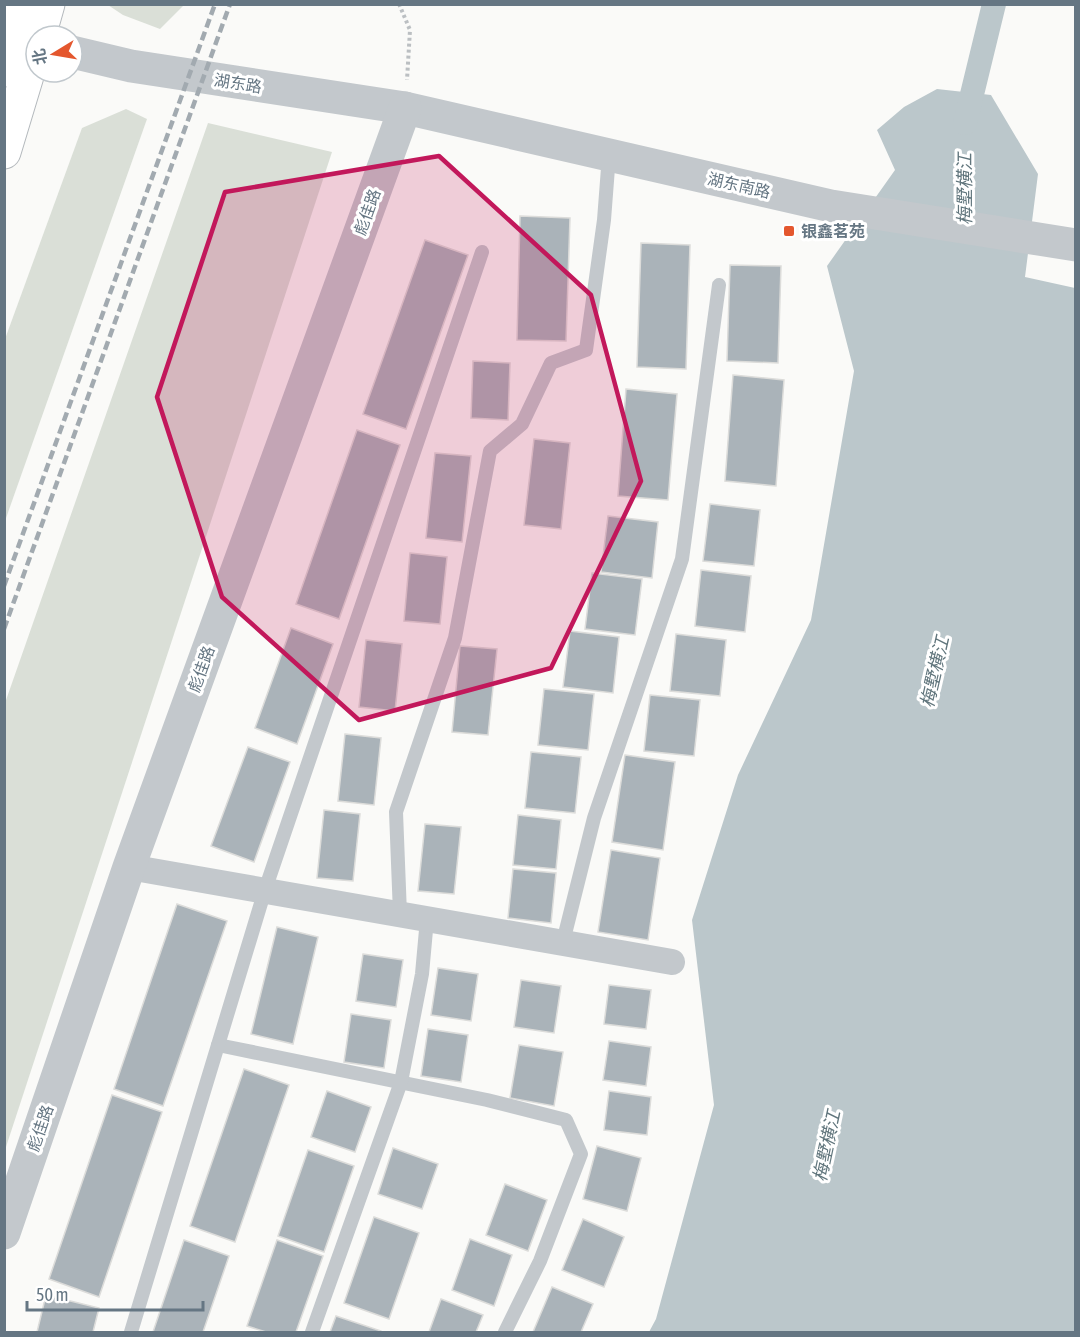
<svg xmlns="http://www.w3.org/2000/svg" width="1080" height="1337" viewBox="0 0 1080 1337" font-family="'Asap Condensed','Noto Sans SC',sans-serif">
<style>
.green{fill:#dadfd7}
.water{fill:#bbc7cb}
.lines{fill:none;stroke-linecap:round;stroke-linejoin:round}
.canal{stroke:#bbc7cb;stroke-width:24}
.building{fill:#aab3b9;stroke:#dcdcda;stroke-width:1.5}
.primary-casing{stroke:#b5babe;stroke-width:35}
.trunk-casing{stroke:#b4b9bd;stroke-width:35}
.path{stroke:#bbbfc2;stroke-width:4;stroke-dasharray:3 3;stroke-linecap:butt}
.service{stroke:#c3c8cc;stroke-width:14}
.minor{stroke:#c3c8cc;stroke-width:26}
.tertiary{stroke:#c3c8cc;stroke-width:33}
.primary{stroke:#fff;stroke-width:33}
.trunk{stroke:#fff;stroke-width:33}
.rail{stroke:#a2aab0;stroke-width:4.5;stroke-dasharray:9 4.5;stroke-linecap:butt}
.marked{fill:#c2185b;fill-opacity:0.2;stroke:#c2185b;stroke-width:4.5;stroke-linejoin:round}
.poi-dot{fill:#e4572e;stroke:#fff;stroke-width:2}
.labels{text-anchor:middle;stroke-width:6;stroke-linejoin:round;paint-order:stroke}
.street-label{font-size:16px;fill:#657683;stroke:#fff}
.poi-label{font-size:16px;font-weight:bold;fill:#657683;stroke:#fff;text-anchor:start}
.water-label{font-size:18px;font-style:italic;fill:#60757c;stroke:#fff}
</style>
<rect width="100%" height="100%" fill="#fafaf8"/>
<!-- green -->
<g class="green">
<path d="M108,5H184L160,29L123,15Z"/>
<path d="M126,109L147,119L5,521V339L82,128Z"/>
<path d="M208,123L332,152L5,1150V703Z"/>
</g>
<!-- water -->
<path class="water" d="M937,89L991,95L1038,174L1025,277L1075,288V1332H649L656,1319L714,1105L692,920L738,775L811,620L854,371L827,266L895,170L877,130L904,107Z"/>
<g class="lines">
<!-- canal -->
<path class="canal" d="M965,123L994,4"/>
</g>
<!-- building -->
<g class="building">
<path d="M520,216L570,218L566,341L517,340Z"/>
<path d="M425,240L468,255L406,429L363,414Z"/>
<path d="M641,243L690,245L686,369L637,367Z"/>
<path d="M730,265L781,266L778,363L727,361Z"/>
<path d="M473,361L510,363L508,420L471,418Z"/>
<path d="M733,375L784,380L776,486L725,481Z"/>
<path d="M626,389L677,394L668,500L618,496Z"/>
<path d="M357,430L400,445L339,619L296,604Z"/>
<path d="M534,439L570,443L561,529L524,525Z"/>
<path d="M435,453L471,456L462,542L426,538Z"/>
<path d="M710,504L760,510L754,566L703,561Z"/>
<path d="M608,516L658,522L652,578L601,572Z"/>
<path d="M410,553L447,557L440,624L404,621Z"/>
<path d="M701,570L751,576L745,632L695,626Z"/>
<path d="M592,573L642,579L635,635L585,629Z"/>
<path d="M291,628L333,644L297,744L255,728Z"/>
<path d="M570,631L619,637L613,693L563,687Z"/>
<path d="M676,634L726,640L720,696L670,691Z"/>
<path d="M366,640L402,644L395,711L359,707Z"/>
<path d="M460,646L497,649L488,735L452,732Z"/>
<path d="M544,689L594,694L588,750L538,745Z"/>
<path d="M650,695L700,700L694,756L644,751Z"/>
<path d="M345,734L381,738L374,805L338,801Z"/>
<path d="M248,747L290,762L254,862L211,846Z"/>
<path d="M531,752L581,757L575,813L525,808Z"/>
<path d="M625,755L675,762L663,850L612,842Z"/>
<path d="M324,810L360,814L353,881L317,878Z"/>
<path d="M518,815L561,820L556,869L513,865Z"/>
<path d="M425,824L461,827L454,894L418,891Z"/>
<path d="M611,850L660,858L648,940L598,932Z"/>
<path d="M513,869L556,873L551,923L508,918Z"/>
<path d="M177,904L227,921L163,1106L114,1089Z"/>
<path d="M277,927L318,937L293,1044L251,1034Z"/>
<path d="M363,954L403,960L396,1007L356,1001Z"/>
<path d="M438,968L478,974L471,1021L431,1015Z"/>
<path d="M521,980L561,986L554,1033L514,1027Z"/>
<path d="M609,985L651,990L646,1029L604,1024Z"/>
<path d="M351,1014L391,1020L384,1068L344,1062Z"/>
<path d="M428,1029L468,1035L461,1082L421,1076Z"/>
<path d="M609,1041L651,1047L646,1086L603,1080Z"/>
<path d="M519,1045L563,1052L554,1106L510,1098Z"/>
<path d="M244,1069L289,1085L235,1242L190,1226Z"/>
<path d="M327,1091L371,1107L355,1152L311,1137Z"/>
<path d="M609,1091L651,1097L647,1135L604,1130Z"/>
<path d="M112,1095L162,1112L99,1297L49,1279Z"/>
<path d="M597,1146L641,1158L627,1211L583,1199Z"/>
<path d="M393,1148L438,1164L422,1209L378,1194Z"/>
<path d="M308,1150L354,1166L324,1252L278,1236Z"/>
<path d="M505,1184L547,1200L528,1251L486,1235Z"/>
<path d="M374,1217L419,1233L389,1319L344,1303Z"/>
<path d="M583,1219L624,1237L604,1287L562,1270Z"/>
<path d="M470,1239L512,1255L494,1306L452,1290Z"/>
<path d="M184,1240L229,1256L203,1332H153Z"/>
<path d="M277,1240L323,1256L296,1332H266L247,1326Z"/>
<path d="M552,1287L593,1304L581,1332H533Z"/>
<path d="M46,1295L99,1308L93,1332H37Z"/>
<path d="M441,1299L483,1315L476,1332H429Z"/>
<path d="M336,1316L381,1331V1332H330Z"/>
</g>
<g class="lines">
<!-- primary casing -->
<g class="primary-casing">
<path id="primary" d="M4,70L26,4"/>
</g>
<!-- trunk casing -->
<g class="trunk-casing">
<g id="trunk">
<path d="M4,16L8,4"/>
<path d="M39,36L48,4"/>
<path d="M4,152L36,46"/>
</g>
</g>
<!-- path -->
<path class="path" d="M399,4L410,30L407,80"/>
<!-- service -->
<g class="service">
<path d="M400,914L396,812L455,638L490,451L522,424L551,363L586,350L604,220L609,155"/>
<path d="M563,942L594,818L682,559L719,285"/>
<path d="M218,1045L487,1100L566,1120L581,1154L540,1261L505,1332"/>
<path d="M131,1332L265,890L482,252"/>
<path d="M312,1332L401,1082L422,974L427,919"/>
</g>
<!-- minor -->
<path class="minor" d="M129,867L672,962"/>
<!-- tertiary -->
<g class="tertiary">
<path d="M72,52L131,66L405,108L831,206L1076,245"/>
<path d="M4,1233L129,867L405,108"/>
</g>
<!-- primary -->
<use href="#primary" class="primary"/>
<!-- trunk -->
<use href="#trunk" class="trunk"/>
<!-- rail -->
<g class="rail">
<path d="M4,586L215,4"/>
<path d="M4,629L230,4"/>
</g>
</g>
<!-- marked area -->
<path class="marked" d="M439,156L591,295L641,481L551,668L359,720L222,597L157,397L225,192Z"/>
<!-- markers -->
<rect class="poi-dot" x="783" y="225" width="12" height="12" rx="3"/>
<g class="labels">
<!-- street labels -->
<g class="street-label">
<text transform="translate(238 83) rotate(9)" y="6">湖东路</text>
<text transform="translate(739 185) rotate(13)" y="6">湖东南路</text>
<text transform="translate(367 212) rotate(-70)" y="6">彪佳路</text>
<text transform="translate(201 669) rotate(-70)" y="6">彪佳路</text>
<text transform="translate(40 1128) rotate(-71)" y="6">彪佳路</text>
</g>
<!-- poi labels -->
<g class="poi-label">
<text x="801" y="237">银鑫茗苑</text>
</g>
<!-- water labels -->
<g class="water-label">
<text transform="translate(965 189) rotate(-90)" y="6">梅墅横江</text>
<text transform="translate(935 672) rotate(-77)" y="6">梅墅横江</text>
<text transform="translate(827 1146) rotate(-78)" y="6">梅墅横江</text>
</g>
</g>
<!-- border -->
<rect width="1080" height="1337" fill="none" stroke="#657683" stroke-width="12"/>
<!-- north arrow -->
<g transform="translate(54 54) rotate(259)"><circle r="28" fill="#ffffff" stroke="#c1c8cd" stroke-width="1.5"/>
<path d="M0-4.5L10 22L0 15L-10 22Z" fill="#e4572e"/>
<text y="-9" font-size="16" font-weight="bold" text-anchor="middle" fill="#657683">北</text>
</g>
<!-- scale -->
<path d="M27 1301v9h176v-9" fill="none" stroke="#657683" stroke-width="3"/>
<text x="36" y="1301" font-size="18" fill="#657683" stroke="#ffffff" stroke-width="4.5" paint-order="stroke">50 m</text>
</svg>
